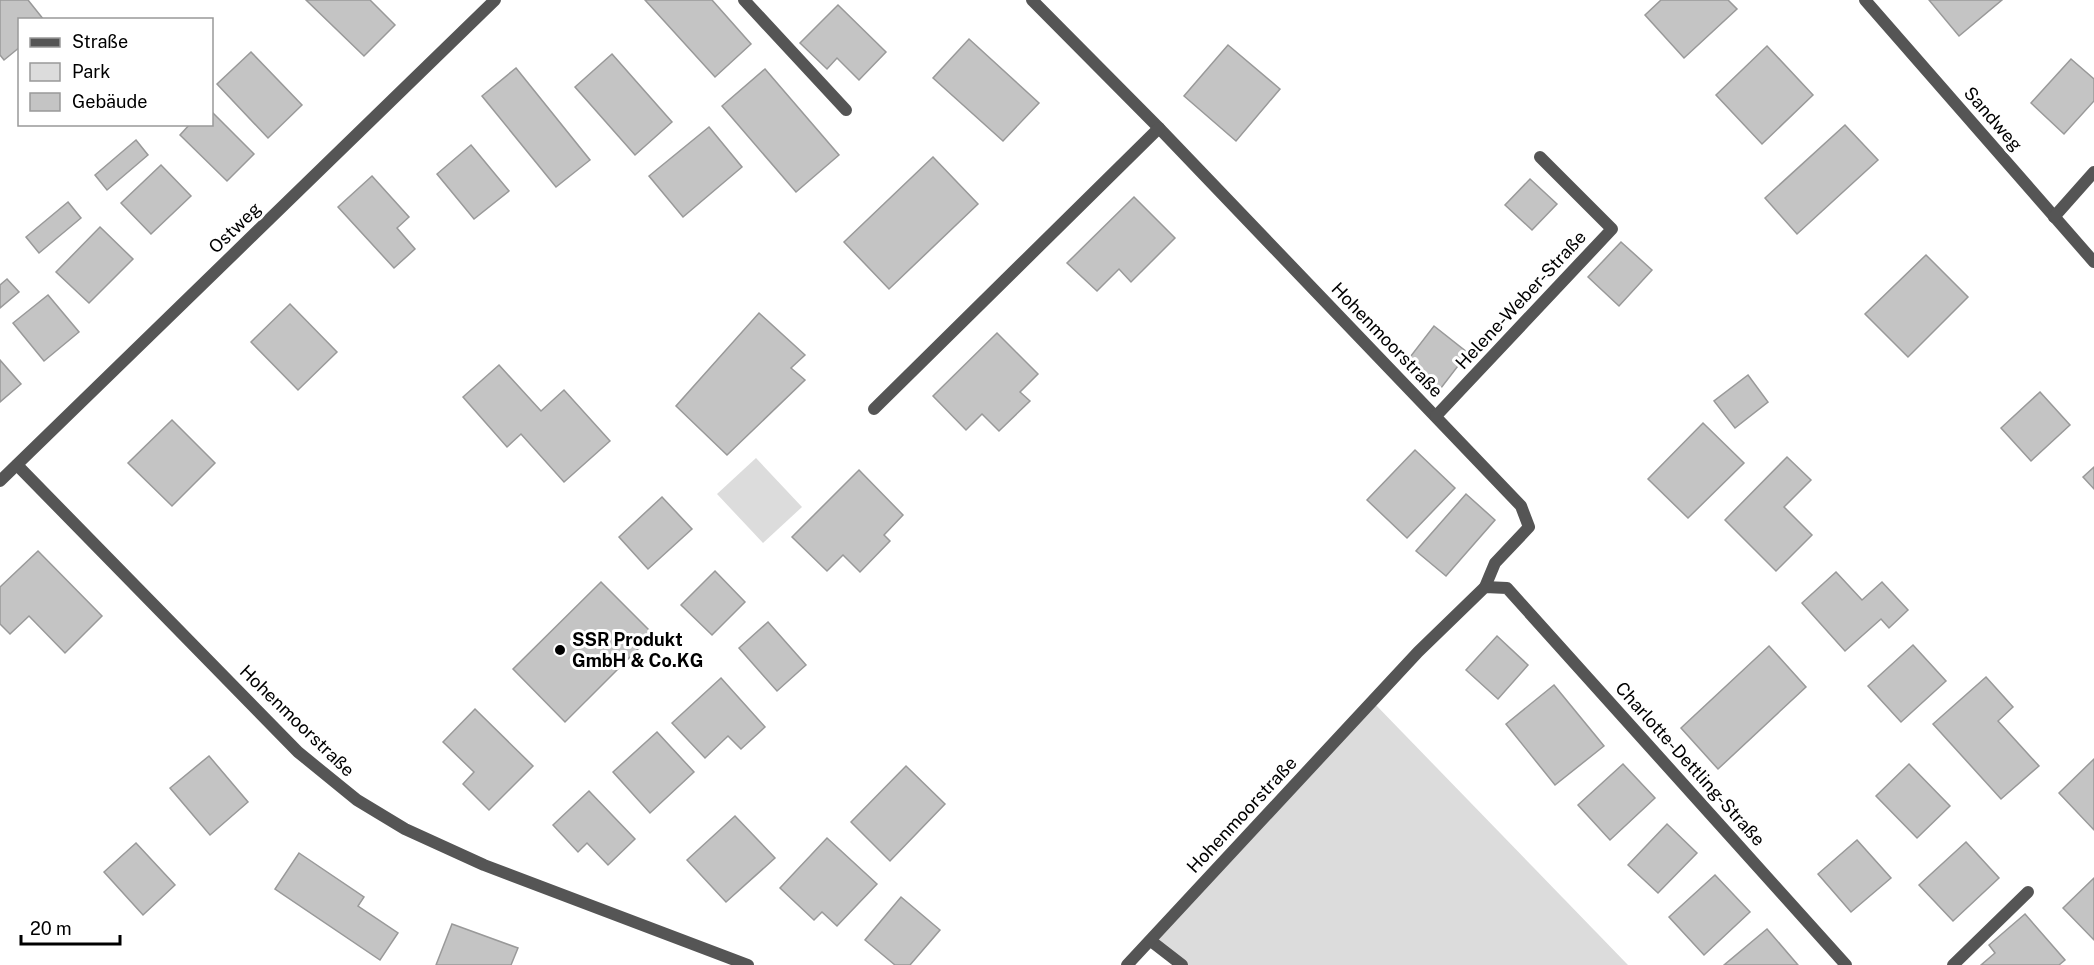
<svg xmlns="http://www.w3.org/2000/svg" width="2094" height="965" viewBox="0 0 2094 965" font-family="'Public Sans',sans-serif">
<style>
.green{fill:#dcdcdc}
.building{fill:#c4c4c4;stroke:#999;stroke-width:1.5}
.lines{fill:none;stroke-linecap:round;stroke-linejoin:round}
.lane{stroke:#555;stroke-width:12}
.street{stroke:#555;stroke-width:12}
.poi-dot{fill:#000;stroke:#fff;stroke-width:2}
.labels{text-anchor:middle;stroke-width:6;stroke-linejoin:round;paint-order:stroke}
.street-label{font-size:18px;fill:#000;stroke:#fff}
.poi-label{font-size:18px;font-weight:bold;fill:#000;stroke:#fff;text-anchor:start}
</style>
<rect width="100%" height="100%" fill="#fff"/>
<!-- green -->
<g class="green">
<path d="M756,458L802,507L763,543L717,494Z"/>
<path d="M1372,701L1628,965H1182L1151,941Z"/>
</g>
<!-- building -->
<g class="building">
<path d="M0,0H28L44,20H20V47L4,60L0,55Z"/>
<path d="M306,0H370L395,25L364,56Z"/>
<path d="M645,0H712L751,44L715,77Z"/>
<path d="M1661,0H1728L1737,9L1684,58L1645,15Z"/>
<path d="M1929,0H2002L1959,36Z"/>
<path d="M838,5L886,52L859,80L837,58L827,69L800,43Z"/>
<path d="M969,39L1039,103L1003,141L933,78Z"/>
<path d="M1228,45L1280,89L1236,141L1184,96Z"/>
<path d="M1767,46L1813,95L1762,144L1716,95Z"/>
<path d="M251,52L302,105L268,138L217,84Z"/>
<path d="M612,54L672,122L635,155L575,87Z"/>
<path d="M2071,59L2094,79V101L2064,134L2031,103Z"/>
<path d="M516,68L590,160L556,187L482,96Z"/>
<path d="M765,69L839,155L796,192L722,106Z"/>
<path d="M212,112L254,154L227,181L180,135L190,124H212Z"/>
<path d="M1845,125L1878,160L1797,234L1765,198Z"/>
<path d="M709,127L742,167L683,217L649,176Z"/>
<path d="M136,140L148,155L107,190L95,175Z"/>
<path d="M471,145L509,191L474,219L437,174Z"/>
<path d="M933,157L978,204L889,289L844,242Z"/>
<path d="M161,165L191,196L151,234L121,203Z"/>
<path d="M372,176L409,217L397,228L415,249L394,268L338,207Z"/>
<path d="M1530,179L1557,204L1532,230L1505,205Z"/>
<path d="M1134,197L1175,238L1131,282L1119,269L1097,291L1067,263Z"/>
<path d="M68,202L81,218L39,253L26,237Z"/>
<path d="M100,227L133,259L89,303L56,272Z"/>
<path d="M1621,242L1652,270L1619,306L1588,277Z"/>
<path d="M1926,255L1968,297L1908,357L1865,314Z"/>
<path d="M7,279L19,292L0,308V285Z"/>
<path d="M48,295L79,332L44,361L13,323Z"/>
<path d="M290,304L337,352L298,390L251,342Z"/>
<path d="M759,313L805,355L791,368L805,380L727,455L676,406Z"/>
<path d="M1434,326L1468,353L1441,388L1407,361Z"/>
<path d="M997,333L1038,374L1020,392L1030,401L999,431L982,414L966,430L933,396Z"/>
<path d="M0,360L21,384L0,402Z"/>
<path d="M499,365L541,411L564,390L610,441L564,482L521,434L507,447L463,397Z"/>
<path d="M1748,375L1768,402L1735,428L1714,401Z"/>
<path d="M2040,392L2070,425L2031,461L2001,428Z"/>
<path d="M172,420L215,463L172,506L128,463Z"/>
<path d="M1703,423L1744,463L1688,518L1648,479Z"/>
<path d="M1415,450L1455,488L1407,538L1367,500Z"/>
<path d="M1787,457L1811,480L1784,507L1812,535L1776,571L1725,520Z"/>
<path d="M2094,467V489L2083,477Z"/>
<path d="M859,470L903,515L884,535L890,541L860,572L843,555L827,571L792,537Z"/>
<path d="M1466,494L1495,520L1446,576L1416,551Z"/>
<path d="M662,497L692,529L648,569L619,537Z"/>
<path d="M38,551L102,616L65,653L29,616L10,634L0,624V587Z"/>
<path d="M715,571L745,602L712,635L681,605Z"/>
<path d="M1836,572L1862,600L1882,582L1908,610L1889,628L1881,619L1845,651L1802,603Z"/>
<path d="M601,582L653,634L565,722L513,669Z"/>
<path d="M768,622L806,665L777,691L739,648Z"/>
<path d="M1497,636L1528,665L1498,699L1466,670Z"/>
<path d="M1913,645L1946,681L1901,722L1868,686Z"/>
<path d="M1769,646L1806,687L1718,769L1681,728Z"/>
<path d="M1986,677L2013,707L1998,721L2039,766L2001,799L1933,724Z"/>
<path d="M721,678L765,727L741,749L728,736L705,758L672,723Z"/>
<path d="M1554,685L1604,746L1555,785L1506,724Z"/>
<path d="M475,709L533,766L489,810L463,784L474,772L443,742Z"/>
<path d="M657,732L694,772L650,813L613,772Z"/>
<path d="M209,756L248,802L210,835L170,788Z"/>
<path d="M2094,759V830L2059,793Z"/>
<path d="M1623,764L1655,798L1610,840L1578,805Z"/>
<path d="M1909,764L1950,806L1917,838L1876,796Z"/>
<path d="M906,766L945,804L890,861L851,822Z"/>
<path d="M589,791L635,839L608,865L587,843L578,852L553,825Z"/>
<path d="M735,816L775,858L726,902L687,860Z"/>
<path d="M1667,824L1697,853L1658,893L1628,865Z"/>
<path d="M827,838L877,884L837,926L822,912L814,920L780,888Z"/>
<path d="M1857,840L1891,878L1851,912L1818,874Z"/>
<path d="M1966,842L1999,878L1953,921L1919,885Z"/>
<path d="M136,843L175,885L143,915L104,872Z"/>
<path d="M299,853L364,897L358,906L398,933L380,960L275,889Z"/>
<path d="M1715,875L1750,912L1704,955L1669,917Z"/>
<path d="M2094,878V940L2063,908Z"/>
<path d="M901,897L940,930L910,965H895L865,940Z"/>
<path d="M2025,914L2065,960L2059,965H1981L1995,953L1989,945Z"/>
<path d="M452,924L518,948L511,965H436Z"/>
<path d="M1767,929L1798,965H1724Z"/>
</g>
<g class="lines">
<!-- lane -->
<g class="lane">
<path d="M744,0L846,110"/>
<path d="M1953,965L2028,892"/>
</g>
<!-- street -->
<g class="street">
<path d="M1032,0L1159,128L1521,506L1529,527L1495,563L1485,587"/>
<path d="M1865,0L2094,262"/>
<path d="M2054,217L2094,172"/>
<path d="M874,409L1159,128"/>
<path d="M1436,416L1612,229L1540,157"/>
<path d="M17,465L298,752L357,800L405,829L484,865L748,965"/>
<path d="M0,481L495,0"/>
<path d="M1151,941L1182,965"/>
<path d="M1127,965L1418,652L1485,587L1507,588L1846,965"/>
</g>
</g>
<!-- markers -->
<circle class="poi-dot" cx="560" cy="650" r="6"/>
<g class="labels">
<!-- street labels -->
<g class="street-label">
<text transform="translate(1993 119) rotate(49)" y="6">Sandweg</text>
<text transform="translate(235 228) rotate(-44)" y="6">Ostweg</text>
<text transform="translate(1521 300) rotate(-47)" y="6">Helene-Weber-Straße</text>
<text transform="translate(1387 340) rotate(46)" y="6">Hohenmoorstraße</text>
<text transform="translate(297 721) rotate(44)" y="6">Hohenmoorstraße</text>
<text transform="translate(1690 764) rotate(48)" y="6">Charlotte-Dettling-Straße</text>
<text transform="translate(1242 815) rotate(-47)" y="6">Hohenmoorstraße</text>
</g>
<!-- poi labels -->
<g class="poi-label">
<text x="572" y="646">SSR Produkt<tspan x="572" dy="21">GmbH &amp; Co.KG</tspan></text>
</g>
</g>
<!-- legend -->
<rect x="18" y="18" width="195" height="108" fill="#ffffff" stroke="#999999" stroke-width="1.5"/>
<rect x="30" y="38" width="30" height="9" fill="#555555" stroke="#999999" stroke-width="1.5"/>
<text x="72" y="48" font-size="18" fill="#000000">Straße</text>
<rect x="30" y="63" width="30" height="18" fill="#dcdcdc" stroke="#999999" stroke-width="1.5"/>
<text x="72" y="78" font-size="18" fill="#000000">Park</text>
<rect x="30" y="93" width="30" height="18" fill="#c4c4c4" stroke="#999999" stroke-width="1.5"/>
<text x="72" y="108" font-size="18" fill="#000000">Gebäude</text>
<!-- scale -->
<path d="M21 935v9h99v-9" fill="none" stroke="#000000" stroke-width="3"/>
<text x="30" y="935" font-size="18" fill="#000000" stroke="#ffffff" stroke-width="4.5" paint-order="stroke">20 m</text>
</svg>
